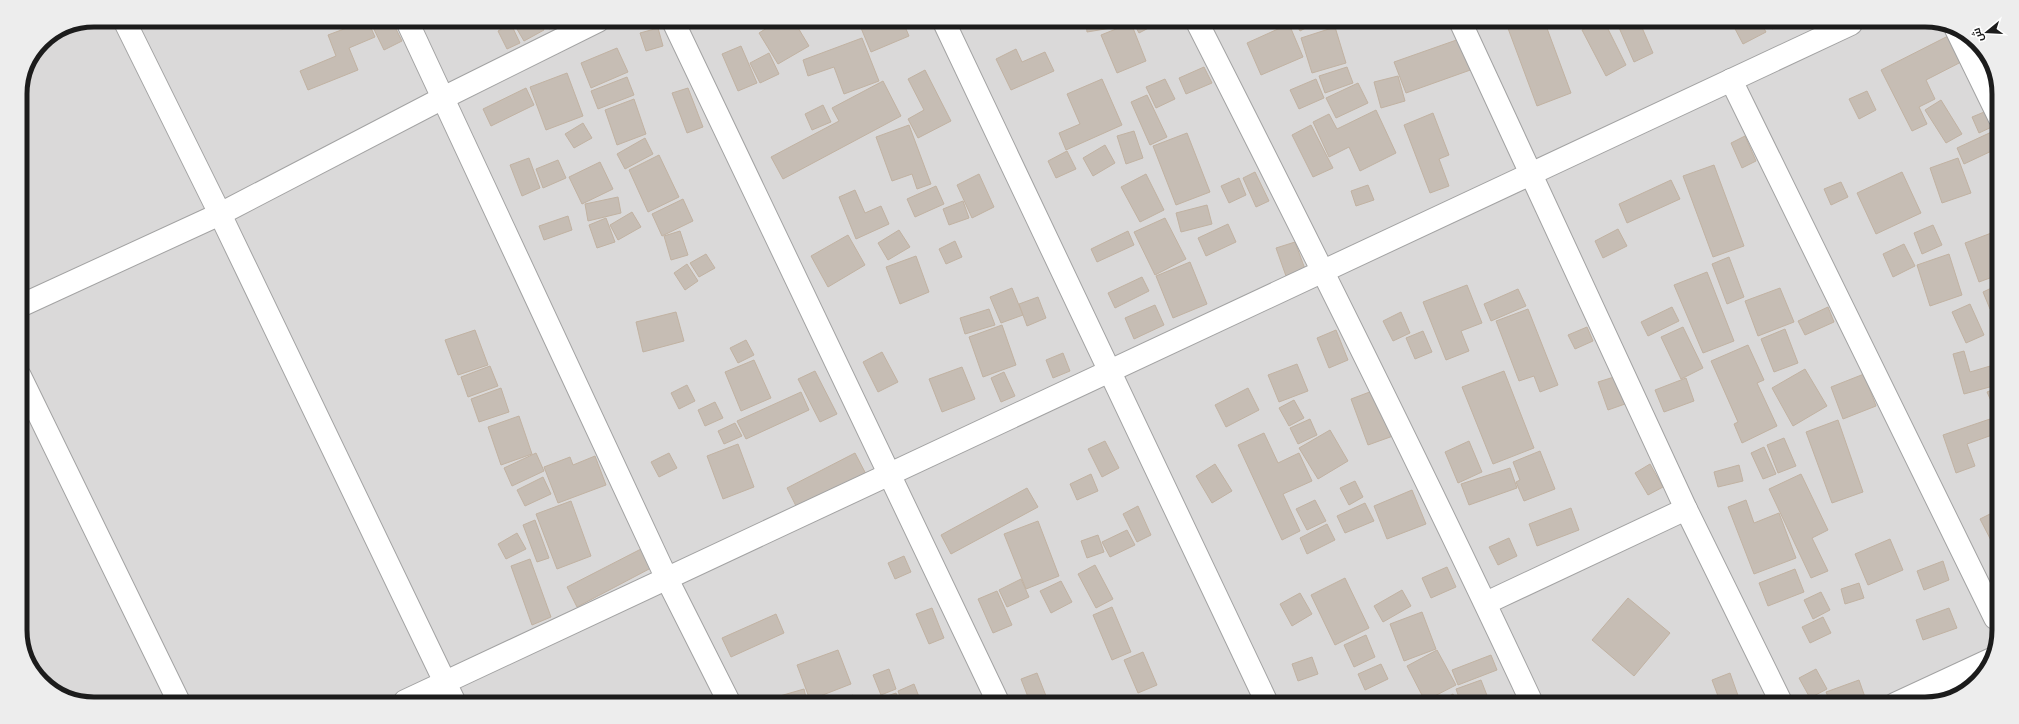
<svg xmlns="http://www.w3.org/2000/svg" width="2019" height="724" viewBox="0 0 2019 724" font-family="'Noto Sans',Cairo,sans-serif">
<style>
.residential{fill:#dad9d9}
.building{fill:#c6bdb4;stroke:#c1b2a2}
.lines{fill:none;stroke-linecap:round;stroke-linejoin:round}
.minor-casing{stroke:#a3a3a3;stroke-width:24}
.minor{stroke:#fff;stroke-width:22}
.rim{fill:none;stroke:#1c1c1c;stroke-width:5}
</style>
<rect width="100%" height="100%" fill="#eeebe1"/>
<!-- residential -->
<path class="residential" d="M94,20L1949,24L1984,49L1999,89L1995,654L1970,689L1925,704L70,700L35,675L20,635V89L42,42L66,26Z"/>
<!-- building -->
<g class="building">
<path d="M365,21H368L375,37L349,48L358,70L308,90L300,71L336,56L328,35Z"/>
<path d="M370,21H392L402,41L384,50Z"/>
<path d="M520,21H539L544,30L524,41L514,24Z"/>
<path d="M546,21H565L566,22L549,29Z"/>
<path d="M778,21H794L809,46L778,64L759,33Z"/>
<path d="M876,22H903L909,36L871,52L861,28Z"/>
<path d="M1086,22H1110L1111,28L1087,32Z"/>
<path d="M1133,22H1160L1139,33Z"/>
<path d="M1295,22L1315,23L1300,31Z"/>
<path d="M1131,23L1146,61L1117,73L1101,35Z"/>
<path d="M1506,23H1545L1571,93L1537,106Z"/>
<path d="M1595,23H1605L1626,65L1606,76L1582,30Z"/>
<path d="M1617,23H1640L1653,53L1634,62Z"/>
<path d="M1732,23H1761L1766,32L1743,44Z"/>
<path d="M1769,23L1786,24L1772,29Z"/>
<path d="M511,24L520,43L507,49L498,31Z"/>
<path d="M1289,24L1303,57L1261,75L1247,43Z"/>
<path d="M1335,27L1346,63L1312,73L1301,38Z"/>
<path d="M658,28L663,46L646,51L640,33Z"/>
<path d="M1952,34L1965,60L1926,80L1935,99L1919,107L1927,124L1912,131L1881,70Z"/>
<path d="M1465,37L1476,68L1406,93L1394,62Z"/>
<path d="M862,38L879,81L844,94L834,67L808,76L803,60Z"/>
<path d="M741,46L757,83L738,91L722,54Z"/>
<path d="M617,48L628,72L591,88L581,63Z"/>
<path d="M1016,49L1022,62L1045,52L1054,71L1011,90L996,59Z"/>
<path d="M769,53L779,74L760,83L750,63Z"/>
<path d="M1204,67L1212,83L1186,94L1179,78Z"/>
<path d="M1347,67L1353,83L1325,93L1319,76Z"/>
<path d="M925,70L951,121L918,138L908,119L924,110L908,79Z"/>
<path d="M567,73L583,116L546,130L530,87Z"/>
<path d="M1398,76L1405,101L1381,108L1374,82Z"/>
<path d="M627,77L634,95L598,109L591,91Z"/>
<path d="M1102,79L1122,125L1066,150L1059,133L1080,124L1067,94Z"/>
<path d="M1165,79L1175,99L1156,108L1146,87Z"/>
<path d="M1316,79L1324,98L1299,109L1290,90Z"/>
<path d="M883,81L901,116L783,179L771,157L839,121L832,108Z"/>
<path d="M1358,83L1368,103L1336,118L1326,98Z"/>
<path d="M526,88L534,105L491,126L483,109Z"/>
<path d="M688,88L703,127L687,133L672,93Z"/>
<path d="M1867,91L1876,110L1859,119L1849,99Z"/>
<path d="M1147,95L1167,137L1150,145L1131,102Z"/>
<path d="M634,99L646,134L617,145L605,110Z"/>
<path d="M1941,100L1962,134L1946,143L1925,110Z"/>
<path d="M823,105L831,122L812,130L805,114Z"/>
<path d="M1376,110L1396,153L1360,171L1349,147L1329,157L1313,122L1329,114L1337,129Z"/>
<path d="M1989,110L1996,125L1979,133L1972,117Z"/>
<path d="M1433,113L1449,155L1439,159L1449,186L1430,193L1404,125Z"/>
<path d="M583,123L592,138L574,148L565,134Z"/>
<path d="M909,125L931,184L917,189L912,174L892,181L876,137Z"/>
<path d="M1311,125L1333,168L1313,177L1292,135Z"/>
<path d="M1998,129V148L1964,164L1957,148Z"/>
<path d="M1134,131L1143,158L1126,164L1117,136Z"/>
<path d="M1187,133L1210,192L1176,205L1153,146Z"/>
<path d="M1745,136L1756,161L1742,168L1731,143Z"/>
<path d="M645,138L653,154L625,169L617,154Z"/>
<path d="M1105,145L1115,163L1093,176L1083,158Z"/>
<path d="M1067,151L1076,169L1056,178L1048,161Z"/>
<path d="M659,155L679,197L648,212L629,170Z"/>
<path d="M529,158L540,188L522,196L510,165Z"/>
<path d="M1958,158L1971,193L1942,203L1930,168Z"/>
<path d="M558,160L566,178L543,188L536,169Z"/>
<path d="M600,162L613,189L582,204L569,177Z"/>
<path d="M1714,165L1744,246L1713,257L1683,176Z"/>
<path d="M1255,172L1269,201L1256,207L1243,178Z"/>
<path d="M1902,172L1921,213L1876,234L1857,193Z"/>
<path d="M979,174L994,207L972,218L957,185Z"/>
<path d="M1146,174L1164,210L1140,222L1121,187Z"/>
<path d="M1239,178L1246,195L1229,203L1221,186Z"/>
<path d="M1671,180L1680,199L1627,223L1619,204Z"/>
<path d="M1841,182L1848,197L1831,205L1824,189Z"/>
<path d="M1368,185L1374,200L1356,206L1351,191Z"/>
<path d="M936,186L944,204L915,217L907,199Z"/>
<path d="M855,190L865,213L881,206L889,224L856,239L839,197Z"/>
<path d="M618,197L621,213L588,221L585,204Z"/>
<path d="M683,199L693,221L662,236L652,214Z"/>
<path d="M963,201L969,218L949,225L943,209Z"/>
<path d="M1207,205L1212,224L1181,232L1176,213Z"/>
<path d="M632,212L641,227L618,240L610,225Z"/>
<path d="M568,216L572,230L544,240L539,226Z"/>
<path d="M606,218L615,242L597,248L589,225Z"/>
<path d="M1165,218L1186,259L1155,275L1134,232Z"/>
<path d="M1228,224L1236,242L1206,256L1198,238Z"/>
<path d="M1933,225L1942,245L1922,254L1914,233Z"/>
<path d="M1618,229L1627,246L1603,258L1595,241Z"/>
<path d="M899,230L910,247L888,260L878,243Z"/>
<path d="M680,231L688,255L671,260L664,236Z"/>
<path d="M1128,231L1134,245L1097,262L1091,249Z"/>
<path d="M1994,232L1998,241V275L1979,282L1965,243Z"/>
<path d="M848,235L865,265L828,287L811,256Z"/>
<path d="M955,241L962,257L946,264L939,249Z"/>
<path d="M1295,242L1305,269L1286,276L1276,248Z"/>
<path d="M1904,244L1915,266L1893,277L1883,254Z"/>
<path d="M706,254L715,268L699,277L690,263Z"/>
<path d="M1949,254L1962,295L1930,306L1917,265Z"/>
<path d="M916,256L929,292L900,304L886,267Z"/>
<path d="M1729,257L1744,297L1727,304L1712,264Z"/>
<path d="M1190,262L1207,304L1173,318L1156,276Z"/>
<path d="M687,264L698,281L685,290L674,273Z"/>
<path d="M1707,272L1734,341L1703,353L1674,285Z"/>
<path d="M1142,277L1149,291L1115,308L1108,293Z"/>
<path d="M1467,285L1482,323L1461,331L1469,351L1446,360L1423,302Z"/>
<path d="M1998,285L1997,306L1990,309L1983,292Z"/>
<path d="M1012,288L1023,315L1001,323L990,297Z"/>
<path d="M1780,288L1794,322L1758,336L1745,301Z"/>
<path d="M1518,289L1526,306L1491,321L1484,304Z"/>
<path d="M1038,297L1046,318L1027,326L1019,304Z"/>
<path d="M1970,304L1984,335L1966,343L1952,312Z"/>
<path d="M1155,305L1164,325L1134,339L1125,318Z"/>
<path d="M1672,307L1679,321L1648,336L1641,322Z"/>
<path d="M1828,307L1834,322L1805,335L1798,321Z"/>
<path d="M989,309L995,325L965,334L960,318Z"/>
<path d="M1528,309L1558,385L1540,392L1534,376L1519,381L1496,321Z"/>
<path d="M676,312L684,341L643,352L636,322Z"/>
<path d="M1401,312L1410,333L1393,341L1383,321Z"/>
<path d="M1002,325L1016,365L983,377L969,337Z"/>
<path d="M1587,327L1593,341L1575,349L1568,335Z"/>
<path d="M1683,327L1703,368L1681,379L1661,337Z"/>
<path d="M1785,329L1798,363L1774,372L1761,339Z"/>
<path d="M475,330L488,365L458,375L445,340Z"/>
<path d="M1336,330L1348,360L1329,368L1317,338Z"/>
<path d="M1423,331L1432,352L1415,359L1406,338Z"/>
<path d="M746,340L754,355L738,363L730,348Z"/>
<path d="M1748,345L1764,380L1757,383L1777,426L1742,443L1734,424L1738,422L1711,361Z"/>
<path d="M1964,351L1970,372L1997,364V385L1964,394L1953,354Z"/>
<path d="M882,352L898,382L878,392L863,362Z"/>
<path d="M1063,353L1070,371L1053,378L1046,360Z"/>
<path d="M754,360L771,398L741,411L725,372Z"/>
<path d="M1297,364L1308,391L1279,402L1268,375Z"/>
<path d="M490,366L498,386L468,397L461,377Z"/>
<path d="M962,367L975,399L942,412L929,379Z"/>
<path d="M1805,369L1827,406L1793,426L1772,388Z"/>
<path d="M815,371L837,414L820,422L798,379Z"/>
<path d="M1504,371L1534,448L1493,464L1462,387Z"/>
<path d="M1004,372L1015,396L1001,402L991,378Z"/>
<path d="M1864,374L1876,406L1843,419L1831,387Z"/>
<path d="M1614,377L1625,404L1608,410L1598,382Z"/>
<path d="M1686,378L1694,401L1664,412L1655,390Z"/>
<path d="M687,385L695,401L679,409L671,393Z"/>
<path d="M501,388L509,412L479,422L471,399Z"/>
<path d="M1248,388L1259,410L1226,427L1215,405Z"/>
<path d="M1997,388V414L1987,392Z"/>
<path d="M1375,390L1393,436L1368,445L1351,399Z"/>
<path d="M801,392L809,410L746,439L737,421Z"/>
<path d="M1294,400L1304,418L1289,426L1279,408Z"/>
<path d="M715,402L723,418L705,426L698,410Z"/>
<path d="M519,416L532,454L501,465L488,427Z"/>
<path d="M1310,419L1317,435L1298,444L1290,428Z"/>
<path d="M1990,419L1995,434L1967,444L1975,466L1956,473L1943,435Z"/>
<path d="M1838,420L1863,492L1832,503L1806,432Z"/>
<path d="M735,423L742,436L724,444L718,431Z"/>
<path d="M1330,430L1348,461L1318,479L1299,448Z"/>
<path d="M1264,433L1278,463L1299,453L1312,481L1283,494L1300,531L1282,540L1238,445Z"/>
<path d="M1784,438L1796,466L1778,473L1767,445Z"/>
<path d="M1105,441L1119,468L1102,477L1088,449Z"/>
<path d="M1469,441L1482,472L1458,483L1445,452Z"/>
<path d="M738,444L754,487L723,499L707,456Z"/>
<path d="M1764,447L1776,474L1763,479L1751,453Z"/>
<path d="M1540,451L1555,489L1524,501L1516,482L1520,480L1513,462Z"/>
<path d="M536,453L544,471L512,486L504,468Z"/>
<path d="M669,453L677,468L659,477L651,462Z"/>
<path d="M855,453L868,478L802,518L787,488Z"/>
<path d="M595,456L606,485L558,503L544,467L570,457L573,465Z"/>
<path d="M1215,464L1232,491L1212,503L1196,476Z"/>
<path d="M1650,464L1663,487L1648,495L1635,473Z"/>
<path d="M1739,465L1743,481L1718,487L1714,472Z"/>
<path d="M1510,468L1517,488L1469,505L1461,484Z"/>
<path d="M1091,474L1098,491L1077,500L1070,484Z"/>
<path d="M1801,474L1828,530L1812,538L1828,571L1811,578L1769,489Z"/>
<path d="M543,477L551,494L525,506L517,490Z"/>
<path d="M1355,481L1363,497L1349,505L1340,488Z"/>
<path d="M1027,488L1038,507L951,554L941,535Z"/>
<path d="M1412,490L1426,524L1387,539L1374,506Z"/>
<path d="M1315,500L1326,521L1307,530L1296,509Z"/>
<path d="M1746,500L1754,523L1779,513L1796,558L1754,574L1728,507Z"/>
<path d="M571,501L591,556L557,569L536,514Z"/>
<path d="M1365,503L1374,521L1345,533L1337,516Z"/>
<path d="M1138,506L1151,535L1137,542L1123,514Z"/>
<path d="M1571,508L1579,530L1537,546L1529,524Z"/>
<path d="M1996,511V550L1980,519Z"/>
<path d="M535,520L549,558L537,562L523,525Z"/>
<path d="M1038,521L1059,576L1026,589L1004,534Z"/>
<path d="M1327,524L1335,540L1307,554L1300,538Z"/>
<path d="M1127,530L1135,545L1110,557L1102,542Z"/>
<path d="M517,533L526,549L506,559L498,544Z"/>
<path d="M1098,535L1104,552L1087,558L1081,541Z"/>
<path d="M1509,538L1517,556L1498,565L1489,547Z"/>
<path d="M1890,539L1903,570L1868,585L1855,554Z"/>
<path d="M641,549L651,568L577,607L567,587Z"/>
<path d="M904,556L911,572L895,579L888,563Z"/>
<path d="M530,559L551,617L532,625L511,566Z"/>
<path d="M1943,561L1949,580L1924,590L1917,571Z"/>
<path d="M1095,565L1113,599L1096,608L1078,574Z"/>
<path d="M1447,567L1456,587L1431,598L1422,578Z"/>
<path d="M1795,569L1804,592L1768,606L1759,583Z"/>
<path d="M1345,578L1369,628L1335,645L1311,595Z"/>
<path d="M1021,579L1029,597L1007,607L999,590Z"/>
<path d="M1061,581L1072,602L1051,613L1040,591Z"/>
<path d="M1859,583L1864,598L1845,604L1841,589Z"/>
<path d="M1402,590L1411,606L1383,622L1374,606Z"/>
<path d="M997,591L1012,625L993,633L978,599Z"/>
<path d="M1821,592L1830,610L1813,619L1804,600Z"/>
<path d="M1300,593L1312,614L1292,626L1280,604Z"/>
<path d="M1628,598L1670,633L1634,676L1592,640Z"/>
<path d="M1112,607L1131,652L1112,660L1093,615Z"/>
<path d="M932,608L944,638L929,644L916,614Z"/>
<path d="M1949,608L1957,628L1923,640L1916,620Z"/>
<path d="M1422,612L1436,649L1404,661L1390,624Z"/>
<path d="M776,614L784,633L731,657L722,638Z"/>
<path d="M1823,617L1831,633L1810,643L1802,627Z"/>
<path d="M1366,635L1375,657L1354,667L1344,645Z"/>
<path d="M838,650L851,684L810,700L797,665Z"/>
<path d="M1437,650L1456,685L1425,701L1407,666Z"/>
<path d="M1143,652L1157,685L1138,693L1124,660Z"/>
<path d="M1491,655L1497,670L1458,685L1452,670Z"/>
<path d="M1312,657L1318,674L1298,681L1292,664Z"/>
<path d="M1381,664L1388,679L1365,690L1358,674Z"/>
<path d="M889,669L896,689L881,695L873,675Z"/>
<path d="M1816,669L1827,689L1810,698L1799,678Z"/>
<path d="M1037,673L1046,696L1030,702L1021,679Z"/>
<path d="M1730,673L1741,704H1721L1712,680Z"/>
<path d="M1481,680L1488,698L1474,703H1461L1456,689Z"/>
<path d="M1859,680L1866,700L1854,704H1831L1826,692Z"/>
<path d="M914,684L921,702H902L898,691Z"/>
<path d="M804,689L807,702H766V700Z"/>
<path d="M896,693L900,702H882L881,698Z"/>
<path d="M1453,694L1458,703H1436Z"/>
<path d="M853,695L856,702H839Z"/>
</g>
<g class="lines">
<!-- minor casing -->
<g class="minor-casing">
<g id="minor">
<path d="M124,20L220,214L454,701"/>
<path d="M407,21L666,577L729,702"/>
<path d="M673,21L998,702"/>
<path d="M944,22L1267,703"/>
<path d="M1197,22C1312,248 1425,474 1532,703"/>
<path d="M1461,23L1686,509L1782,704"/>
<path d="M1956,29L1999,117"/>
<path d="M1731,80L1995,618"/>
<path d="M20,306L220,214L443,98L598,21"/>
<path d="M20,376L178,700"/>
<path d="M1486,603L1686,509"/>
<path d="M405,701L1851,24"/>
<path d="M1895,704L1992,659"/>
</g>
</g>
<!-- minor -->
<use href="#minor" class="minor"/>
</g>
<!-- crop -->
<path d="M0 0H2019V724H0ZM94 27H1925A67 67 0 0 1 1992 94V630A67 67 0 0 1 1925 697H94A67 67 0 0 1 27 630V94A67 67 0 0 1 94 27Z" fill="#ededed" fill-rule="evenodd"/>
<path class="rim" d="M94 27H1925A67 67 0 0 1 1992 94V630A67 67 0 0 1 1925 697H94A67 67 0 0 1 27 630V94A67 67 0 0 1 94 27Z"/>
<!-- north arrow -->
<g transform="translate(1987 32) rotate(252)" stroke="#ffffff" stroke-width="3" paint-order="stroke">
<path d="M0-3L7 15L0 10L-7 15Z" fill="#1c1c1c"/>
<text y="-6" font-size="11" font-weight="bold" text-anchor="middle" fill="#1c1c1c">ش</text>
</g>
</svg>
